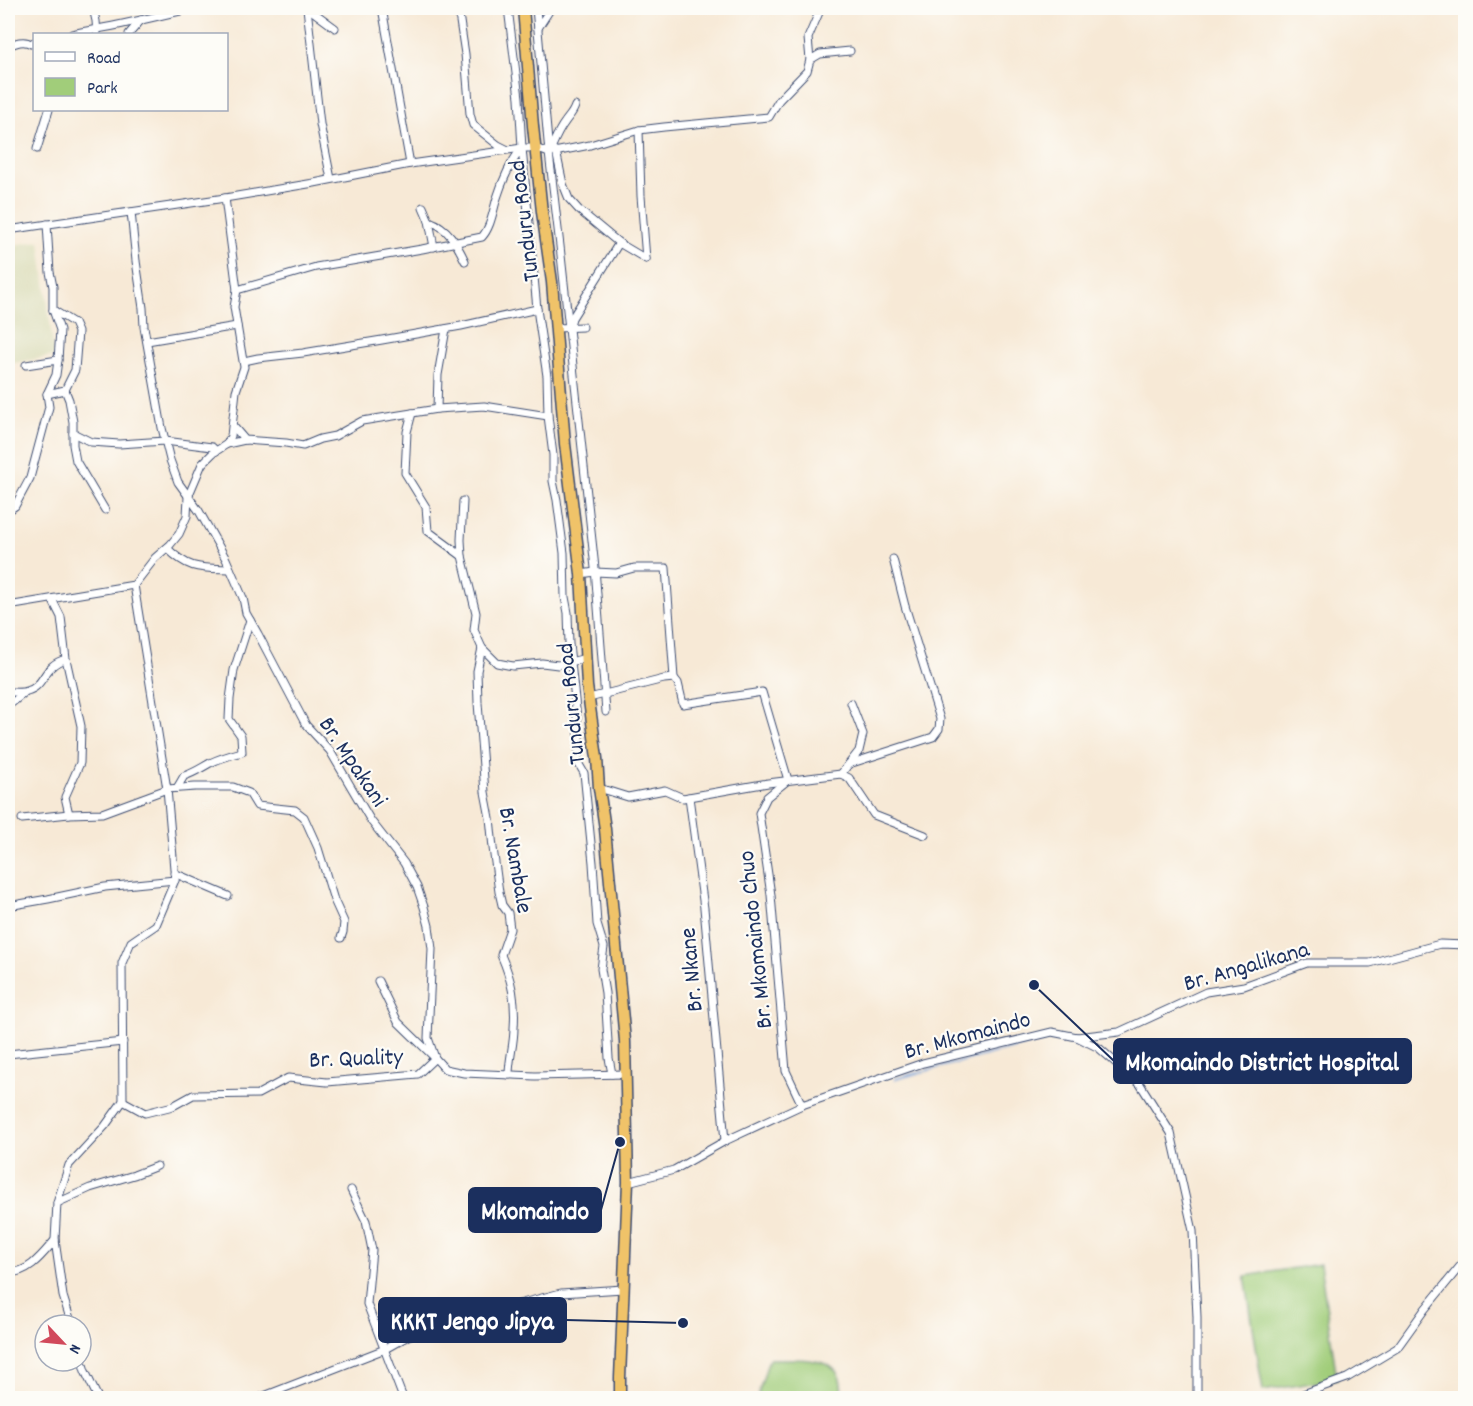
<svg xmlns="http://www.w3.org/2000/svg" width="1473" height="1406" viewBox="0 0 1473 1406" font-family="Dekko,sans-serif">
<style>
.built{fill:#dddebc}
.green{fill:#a1cd7a;stroke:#5e7e6c;stroke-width:1.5}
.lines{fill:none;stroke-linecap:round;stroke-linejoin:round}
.stream{stroke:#71a0da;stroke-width:2}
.minor-casing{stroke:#3c4b70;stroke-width:9}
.trunk-casing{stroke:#3c4b70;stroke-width:13}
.minor{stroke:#fff;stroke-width:7}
.trunk{stroke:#f0c369;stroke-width:10}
.labels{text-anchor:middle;stroke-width:4.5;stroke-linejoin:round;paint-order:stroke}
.street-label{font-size:24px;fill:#1b2f5e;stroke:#fdfcf7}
.leader{fill:none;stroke:#1b2f5e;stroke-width:2}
.callout-dot{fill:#1b2f5e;stroke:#fdfcf7;stroke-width:2}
.callout{fill:#1b2f5e;stroke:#1b2f5e;stroke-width:2}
.callout-label{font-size:26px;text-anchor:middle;font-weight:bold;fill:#fff}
</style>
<rect width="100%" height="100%" fill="#fdfcf7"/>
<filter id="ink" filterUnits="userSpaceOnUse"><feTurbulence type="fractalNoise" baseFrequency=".0167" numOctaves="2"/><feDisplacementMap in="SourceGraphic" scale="12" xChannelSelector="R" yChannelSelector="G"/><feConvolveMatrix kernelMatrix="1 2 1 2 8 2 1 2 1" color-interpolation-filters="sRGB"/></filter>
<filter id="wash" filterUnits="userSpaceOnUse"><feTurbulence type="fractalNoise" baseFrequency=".008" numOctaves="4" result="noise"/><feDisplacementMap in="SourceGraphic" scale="24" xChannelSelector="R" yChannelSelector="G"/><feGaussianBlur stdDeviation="1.35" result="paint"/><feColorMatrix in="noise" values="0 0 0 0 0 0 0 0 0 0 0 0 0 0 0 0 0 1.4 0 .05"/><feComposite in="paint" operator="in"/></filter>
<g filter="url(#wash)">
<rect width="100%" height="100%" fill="#f7e9d6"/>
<!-- built -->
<path class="built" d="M40,241L54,356L8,364V246Z"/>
<!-- green -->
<g class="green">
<path d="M1320,1264L1337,1379L1263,1391L1245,1276Z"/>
<path d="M769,1359C788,1360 833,1354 840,1379C842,1385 841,1392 843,1398H757Z"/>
</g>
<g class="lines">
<!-- stream -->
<path class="stream" d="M895,1079L989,1054L1047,1040H1068L1080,1043L1102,1058"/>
</g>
</g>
<g filter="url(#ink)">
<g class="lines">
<!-- minor casing -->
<g class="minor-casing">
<g id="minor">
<path d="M93,8L96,21L97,34"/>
<path d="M307,8L320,124L331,179"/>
<path d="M308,8L335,28"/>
<path d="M382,8L410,164"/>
<path d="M458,8L465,54L470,114L473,125L498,145L506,149"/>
<path d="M508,8L519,98L522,148L537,309L547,376L548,416L553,455V481L557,500L564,553L565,597L568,613L569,644L580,746L577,761L584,773L593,863L597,924L604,947L601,969L605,993L609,1058L612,1074"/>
<path d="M536,8L549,153L560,246L595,568L606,712"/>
<path d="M538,28L551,8"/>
<path d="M72,34C89,30 106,28 123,24C147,19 170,13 194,8"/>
<path d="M129,34L141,20"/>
<path d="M8,46C15,43 24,39 31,44L34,42"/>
<path d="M810,60L808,38L821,8"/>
<path d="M639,130L641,196L646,259"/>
<path d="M37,149L49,110"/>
<path d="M556,151L563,184L569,199L579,210L619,243L646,259"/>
<path d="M549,153C554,142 558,131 565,122C569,116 573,113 575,106"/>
<path d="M423,207L429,221L434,247"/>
<path d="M131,212L136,261L143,308L144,327L162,428L170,460L178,482L199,511L226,559L243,598L246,613L258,634L306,725L330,751L371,821L404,863L417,887L424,907L429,926L432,949L428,1038L435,1058"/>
<path d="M429,221C448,227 457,244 465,261"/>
<path d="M8,230L225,198L314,183L410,164L522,148H535L549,153L590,145L639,130L664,127L769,117L779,100L807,71L810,60L820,54L850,51"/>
<path d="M237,290L316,267L422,249L482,237C491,227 493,211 497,198C503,179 510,163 522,148"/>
<path d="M570,325L572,318L619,243"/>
<path d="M556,328L583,327"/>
<path d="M147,341L237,326"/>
<path d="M244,361L258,358L303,353L382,340L461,326L537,309"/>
<path d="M26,365L58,360"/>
<path d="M65,390L69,400L73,422V445L76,461L105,510"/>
<path d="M47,394L65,390L75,370L78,332L74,323L53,310"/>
<path d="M437,409L438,375L446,329"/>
<path d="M412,413L407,432L405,473L426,507L428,531L462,556L476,613L474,630L482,648L497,663L513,666L542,663L558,665L586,658"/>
<path d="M233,426L245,440L286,443L303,446L320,439L335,436L362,421L437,409L484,406L548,416"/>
<path d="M73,433L91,442L119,444L165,441L212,447L216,451"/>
<path d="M227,444L245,440"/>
<path d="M8,511L15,506L30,478L49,407L47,394L56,375L58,360L60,330L53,310V287L50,272L47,224"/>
<path d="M167,548C189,570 200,568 230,569"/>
<path d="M462,556L461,540L463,501"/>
<path d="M581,574L595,572L616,573L634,568H666L674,678"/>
<path d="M52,599L61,617L66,659L81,726L80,763L65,797L69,814"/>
<path d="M8,606L134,585L155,558L170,545L179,534L187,516L188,497L202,464L213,453L227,444L231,436L236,391L244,367L234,307L237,290L225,198"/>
<path d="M482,648L477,671L478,703L485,792L490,818L493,848L499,892L502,905L508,913L510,929L501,955C512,980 516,1001 514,1028C514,1044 509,1059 509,1075"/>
<path d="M8,692C14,692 21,693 27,691C46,686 42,665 66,659"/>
<path d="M589,698L664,679L674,678L678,683L683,704L762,692L788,780L767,797L759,813L771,895L786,1071L802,1105"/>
<path d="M8,706L24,693"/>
<path d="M849,764L933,737L939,729L940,719L905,606L893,559"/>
<path d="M841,774L859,751L863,734L851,703"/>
<path d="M177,788L184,776C194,773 201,768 210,763C220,758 231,755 242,752L241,736L229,719L230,699L234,670L250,620"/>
<path d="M599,788L628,797L665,790L683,798L768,783L841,774L849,778L874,815L925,835"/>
<path d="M689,797L704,908L725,1141"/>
<path d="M22,819L69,814L102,813L167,789L195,787H233L249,793L257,806L295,810L304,817L318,848L334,900L344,922L343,932L341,938"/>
<path d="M174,873L228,896"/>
<path d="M8,906L48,899L105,887L175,880"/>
<path d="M378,981L398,1022L433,1056"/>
<path d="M1077,1037L1119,1032L1206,992L1244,986L1307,963H1370L1440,944L1466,945"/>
<path d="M8,1054L123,1042"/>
<path d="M123,1101L145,1113L173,1106L193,1095L258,1094L288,1078L327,1082L418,1074L435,1058L445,1069L464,1073L535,1076L625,1074"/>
<path d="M628,1182L674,1170L725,1141L802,1105L923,1063L1052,1032L1077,1037L1099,1048L1140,1084L1171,1133L1193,1231L1197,1317V1398"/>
<path d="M351,1190L366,1221L372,1250L367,1304L403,1398"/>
<path d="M57,1203L90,1188L134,1175L157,1166"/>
<path d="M8,1273C29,1273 42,1255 55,1240"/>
<path d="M72,1325L63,1296L55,1240L57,1203L69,1165L105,1126L123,1101L122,963L131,942L156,925L175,880L167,789L134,585"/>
<path d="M81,1358L85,1371L98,1398"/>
<path d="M259,1398L385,1349L408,1336L446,1323L561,1293L623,1289"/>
<path d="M1292,1398L1347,1378L1397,1348L1425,1309L1466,1259"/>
</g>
</g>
<!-- trunk casing -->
<g class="trunk-casing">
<path id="trunk" d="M523,8L533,126L542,212L552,282L565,444L581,574L587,686L597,758L599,788L605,829L625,1041L628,1182L620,1378V1398"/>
</g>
<!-- minor -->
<use href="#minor" class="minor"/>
<!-- trunk -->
<use href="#trunk" class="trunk"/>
</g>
</g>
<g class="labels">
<!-- street labels -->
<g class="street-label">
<text transform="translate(523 221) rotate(-97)" y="8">Tunduru Road</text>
<text transform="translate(570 704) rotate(-96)" y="8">Tunduru Road</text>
<text transform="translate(354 761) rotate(56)" y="8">Br. Mpakani</text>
<text transform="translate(517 860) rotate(80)" y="8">Br. Nambale</text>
<text transform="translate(754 940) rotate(-96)" y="8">Br. Mkomaindo Chuo</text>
<text transform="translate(1246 965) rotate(-16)" y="8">Br. Angalikana</text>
<text transform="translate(690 970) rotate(-95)" y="8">Br. Nkane</text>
<text transform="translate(967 1034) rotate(-15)" y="8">Br. Mkomaindo</text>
<text transform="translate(356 1057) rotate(-2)" y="8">Br. Quality</text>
</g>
</g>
<!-- callouts -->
<path class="leader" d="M1034 985L1114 1061M620 1142L601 1210M683 1323L566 1320"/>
<g class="callout-dot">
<circle cx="1034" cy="985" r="6"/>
<circle cx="620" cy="1142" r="6"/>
<circle cx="683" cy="1323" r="6"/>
</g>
<g class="callout">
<rect x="1114" y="1039" width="297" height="44" rx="6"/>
<rect x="469" y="1188" width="132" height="44" rx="6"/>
<rect x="379" y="1298" width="187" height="44" rx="6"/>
</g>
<g class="callout-label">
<text x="1262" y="1070">Mkomaindo District Hospital</text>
<text x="535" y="1219">Mkomaindo</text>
<text x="472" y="1329">KKKT Jengo Jipya</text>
</g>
<!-- margin -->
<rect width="1473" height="1406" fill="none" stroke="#fdfcf7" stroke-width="30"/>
<!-- legend -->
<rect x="33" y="33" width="195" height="78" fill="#fdfcf7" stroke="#a3aaba" stroke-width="1.5"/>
<rect x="45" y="52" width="30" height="9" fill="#ffffff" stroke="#a3aaba" stroke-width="1.5"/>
<text x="87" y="63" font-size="18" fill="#1b2f5e">Road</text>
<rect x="45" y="78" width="30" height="18" fill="#a1cd7a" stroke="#a3aaba" stroke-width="1.5"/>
<text x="87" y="93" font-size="18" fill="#1b2f5e">Park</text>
<!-- north arrow -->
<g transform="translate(63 1343) rotate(116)"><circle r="28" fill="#fdfcf7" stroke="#a3aaba" stroke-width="1.5"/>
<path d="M0-4.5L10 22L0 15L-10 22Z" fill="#d1495b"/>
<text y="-9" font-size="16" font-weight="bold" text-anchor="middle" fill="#1b2f5e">N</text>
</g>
</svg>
